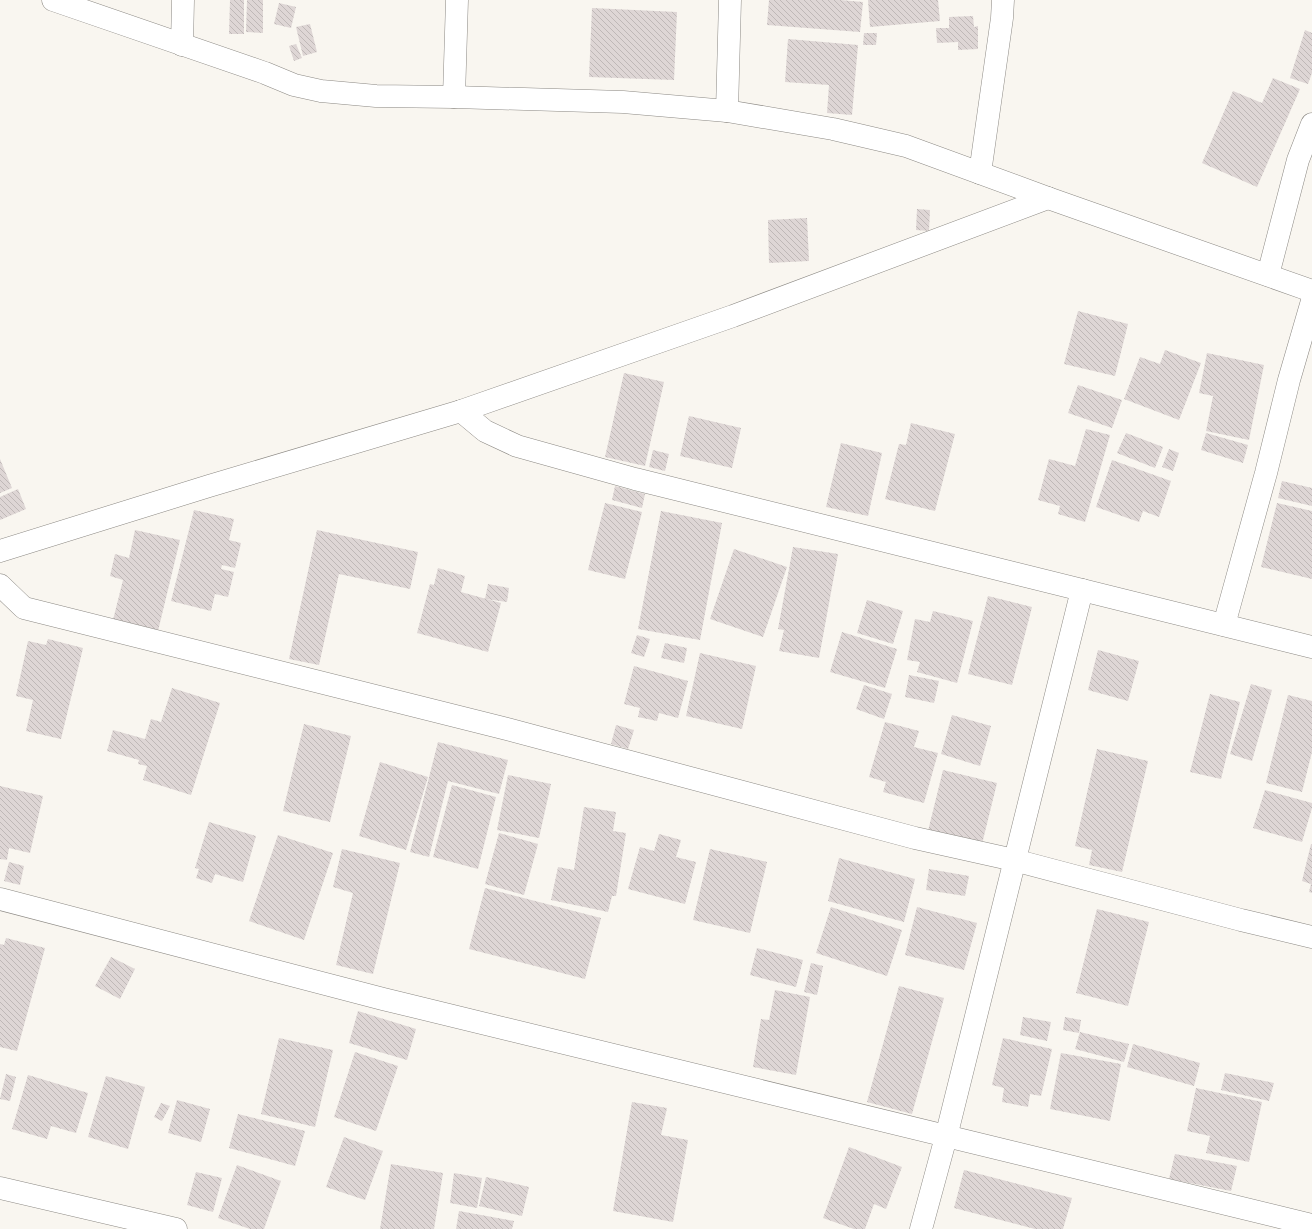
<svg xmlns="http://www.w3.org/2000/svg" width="1312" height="1229" viewBox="0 0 1312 1229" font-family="Lato,sans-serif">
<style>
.building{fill:url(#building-back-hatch)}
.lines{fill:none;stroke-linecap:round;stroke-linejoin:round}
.street-casing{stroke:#8c8984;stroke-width:23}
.street{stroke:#fff;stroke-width:22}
</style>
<defs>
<pattern id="building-back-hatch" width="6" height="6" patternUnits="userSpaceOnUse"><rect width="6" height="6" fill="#ded6d5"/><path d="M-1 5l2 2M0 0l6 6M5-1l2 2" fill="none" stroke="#bfb8b7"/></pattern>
</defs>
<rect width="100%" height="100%" fill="#f9f6f0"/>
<!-- building -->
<g class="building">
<path d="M230,0H244V34H229Z"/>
<path d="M247,0H263V33L246,32Z"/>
<path d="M769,0H840L863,2L860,32L767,25Z"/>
<path d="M868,0H938L940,21L870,27Z"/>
<path d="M279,3L296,7L291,28L274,24Z"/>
<path d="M592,8L677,12L674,80L589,77Z"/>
<path d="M973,16L974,27L978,26V49L958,50V42L937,43L936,28H949V17Z"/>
<path d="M310,24L317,52L303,56L296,27Z"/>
<path d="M1305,30L1312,33V73L1308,84L1290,78Z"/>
<path d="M864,33H877L876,45H863Z"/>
<path d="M788,39L858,45L852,115L827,113L829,85L785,82Z"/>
<path d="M296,44L302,58L294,61L289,46Z"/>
<path d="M1273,78L1300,89L1257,187L1202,163L1233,91L1262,103Z"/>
<path d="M917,209L930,210L929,231L916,230Z"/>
<path d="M807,218L809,261L769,263L768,220Z"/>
<path d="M1078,311L1128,324L1115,376L1064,364Z"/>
<path d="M1165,350L1201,363L1179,420L1124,399L1140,357L1160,364Z"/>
<path d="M1207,353L1264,365L1249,440L1206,431L1213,396L1199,393Z"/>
<path d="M624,373L664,382L645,466L605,457Z"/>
<path d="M1078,385L1122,400L1112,428L1068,413Z"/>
<path d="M689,416L741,428L732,468L680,456Z"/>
<path d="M911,423L955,434L935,511L885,499L899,444L906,445Z"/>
<path d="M1086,429L1110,435L1085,522L1058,514L1060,506L1038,500L1049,459L1075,466Z"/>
<path d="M1126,433L1163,447L1155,468L1117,453Z"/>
<path d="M1206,433L1248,445L1243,463L1201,450Z"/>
<path d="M841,443L882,453L868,516L826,507Z"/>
<path d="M1169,449L1179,453L1173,471L1162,467Z"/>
<path d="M653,450L669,454L665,471L649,467Z"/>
<path d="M0,459L12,488L0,493Z"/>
<path d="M1112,460L1171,481L1159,517L1143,511L1139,522L1096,507Z"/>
<path d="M1282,481L1312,488V506L1278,498Z"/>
<path d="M615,486L645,494L642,508L612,500Z"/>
<path d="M18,489L26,509L0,520V497Z"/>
<path d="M605,503L642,512L625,579L588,570Z"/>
<path d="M1277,503L1312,511V579L1261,567Z"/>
<path d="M194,510L234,519L229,540L241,543L235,568L222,565L221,569L234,572L228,597L215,594L211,611L171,601Z"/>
<path d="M661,511L722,523L700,640L638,629Z"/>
<path d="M135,530L180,540L158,631L113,620L123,580L110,576L115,554L129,558Z"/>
<path d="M317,530L418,552L410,589L339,574L319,665L289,659Z"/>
<path d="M793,547L838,554L819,658L779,651L784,630L778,629Z"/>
<path d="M734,549L787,567L763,637L710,619Z"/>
<path d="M438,568L465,576L461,592L501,603L488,652L417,633L430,584L434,585Z"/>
<path d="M488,584L509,588L507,602L485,599Z"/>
<path d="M988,596L1032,607L1012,685L968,674Z"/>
<path d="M867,600L903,611L893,644L857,633Z"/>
<path d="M933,611L973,621L957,683L917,672L920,662L907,660L915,619L930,622Z"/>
<path d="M842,632L897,649L885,688L830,672Z"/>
<path d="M637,635L650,639L644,657L631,653Z"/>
<path d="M48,639L83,648L61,739L26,731L33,700L16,696L28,641L46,645Z"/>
<path d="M665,643L687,648L684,663L661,658Z"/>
<path d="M1098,650L1139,661L1128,701L1088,690Z"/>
<path d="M700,653L756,666L742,729L686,716Z"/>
<path d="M634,666L688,681L678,718L659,713L657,721L638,717L640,708L624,704Z"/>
<path d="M909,675L939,681L934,703L905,697Z"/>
<path d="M1251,684L1272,690L1252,761L1230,754Z"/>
<path d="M864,685L892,694L884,719L856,709Z"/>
<path d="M172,688L220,703L191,795L143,780L147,766L138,764L139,760L107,751L113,730L145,739L151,719L161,722Z"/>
<path d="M1210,694L1240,702L1221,779L1190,772Z"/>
<path d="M1288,695L1312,701V752L1302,792L1266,783Z"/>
<path d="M952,715L991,726L980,766L941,754Z"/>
<path d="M885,722L919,731L914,747L938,753L924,803L883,792L886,782L869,777Z"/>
<path d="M304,724L351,736L330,822L283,811Z"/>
<path d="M616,725L634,730L628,749L611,744Z"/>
<path d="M438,742L508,760L499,794L448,781L429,857L410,852Z"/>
<path d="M1097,749L1148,761L1122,872L1089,865L1092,850L1075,846Z"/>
<path d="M380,762L428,777L406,850L359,836Z"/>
<path d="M943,770L997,783L982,844L928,831Z"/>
<path d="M508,775L551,784L539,838L497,830Z"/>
<path d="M452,785L496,797L478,869L433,857Z"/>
<path d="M0,786L43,796L30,853L9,848L7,860L0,859Z"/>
<path d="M1265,790L1312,803V808L1302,842L1253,828Z"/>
<path d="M584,807L616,812L613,831L626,833L616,896H612L608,912L551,900L558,867L574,870Z"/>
<path d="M209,822L256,836L243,882L215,874L212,883L196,878L199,869L195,868Z"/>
<path d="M499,833L538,844L524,895L485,884Z"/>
<path d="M659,834L681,840L676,857L696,862L685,904L628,889L640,847L654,851Z"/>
<path d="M278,835L333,853L304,940L249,921Z"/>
<path d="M1311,844H1312V893L1309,892L1311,884L1302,881Z"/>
<path d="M342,849L400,863L373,974L336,965L353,893L333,887Z"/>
<path d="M710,849L767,862L750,933L693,920Z"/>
<path d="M839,858L915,879L904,922L828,901Z"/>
<path d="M9,862L24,866L20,885L4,881Z"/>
<path d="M929,869L969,876L965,896L926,890Z"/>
<path d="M485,888L601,918L585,979L469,949Z"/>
<path d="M831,907L902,930L887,976L816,953Z"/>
<path d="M917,907L977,923L964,970L905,955Z"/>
<path d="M1097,909L1149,922L1128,1006L1076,993Z"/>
<path d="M6,938L45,948L17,1051L0,1047V944L4,945Z"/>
<path d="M757,948L803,960L796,987L750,975Z"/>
<path d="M111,957L135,969L120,999L95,986Z"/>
<path d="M811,963L823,966L817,995L804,992Z"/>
<path d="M899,986L944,998L912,1114L867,1102Z"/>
<path d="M775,990L810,997L796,1075L753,1067L761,1019L769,1020Z"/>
<path d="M358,1011L416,1029L407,1060L349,1043Z"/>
<path d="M1023,1017L1051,1022L1047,1041L1020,1035Z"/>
<path d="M1065,1017L1081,1020L1079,1033L1063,1030Z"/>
<path d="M1080,1032L1129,1044L1124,1062L1075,1049Z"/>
<path d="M279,1038L333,1050L315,1127L261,1114Z"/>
<path d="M1003,1038L1052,1049L1041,1096L1030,1094L1028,1107L1002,1102L1004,1088L992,1085Z"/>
<path d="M1133,1044L1200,1063L1194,1086L1127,1067Z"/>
<path d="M355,1052L398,1066L376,1131L334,1117Z"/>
<path d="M1061,1053L1121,1064L1110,1121L1050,1109Z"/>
<path d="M1225,1073L1274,1083L1269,1101L1221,1090Z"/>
<path d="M6,1074L16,1077L10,1101L0,1099Z"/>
<path d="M28,1075L88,1093L76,1133L51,1126L47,1139L12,1129Z"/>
<path d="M106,1076L145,1087L128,1149L88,1137Z"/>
<path d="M1196,1088L1262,1102L1249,1162L1206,1153L1210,1136L1187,1131Z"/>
<path d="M177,1100L210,1109L201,1142L168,1133Z"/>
<path d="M632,1102L667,1108L661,1135L688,1140L673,1222L613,1211Z"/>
<path d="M161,1103L170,1106L162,1121L154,1117Z"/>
<path d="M238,1114L305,1131L295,1166L229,1148Z"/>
<path d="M344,1137L383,1151L365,1200L326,1187Z"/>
<path d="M849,1147L902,1167L886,1209L874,1204L865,1229H854L823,1218Z"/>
<path d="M1175,1154L1237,1166L1231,1191L1169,1179Z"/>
<path d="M391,1164L443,1173L434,1229H380Z"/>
<path d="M237,1165L281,1181L264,1229H250L218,1218Z"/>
<path d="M964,1170L1072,1198L1063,1229H1035L954,1208Z"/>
<path d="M196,1172L222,1178L213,1212L187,1205Z"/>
<path d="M454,1173L482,1178L477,1208L450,1203Z"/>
<path d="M486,1177L529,1187L522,1216L479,1206Z"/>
<path d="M459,1211L514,1221L512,1229H456Z"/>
</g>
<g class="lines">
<!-- street casing -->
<g class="street-casing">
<g id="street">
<path d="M53,0L265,73L294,85L321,91L376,96L454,97L623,102L727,111L833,129L906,146L1048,198L1312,291"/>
<path d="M182,45L183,0"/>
<path d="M454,97L457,0"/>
<path d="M727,111L730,0"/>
<path d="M980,173L1002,18L1003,0"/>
<path d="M1268,275L1298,160L1312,124"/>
<path d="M461,411L485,431L517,446L635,479L1312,647"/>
<path d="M0,551L209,486L461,411L733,316L1048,198"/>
<path d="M0,585L24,608L507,729L915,838L1014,860L1241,920L1312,937"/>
<path d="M1224,625L1266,473L1289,380L1312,301"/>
<path d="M0,899L383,999L1312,1225"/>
<path d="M0,1188L176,1229"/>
<path d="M921,1229L946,1137L1082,590"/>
</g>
</g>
<!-- street -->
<use href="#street" class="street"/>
</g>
</svg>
